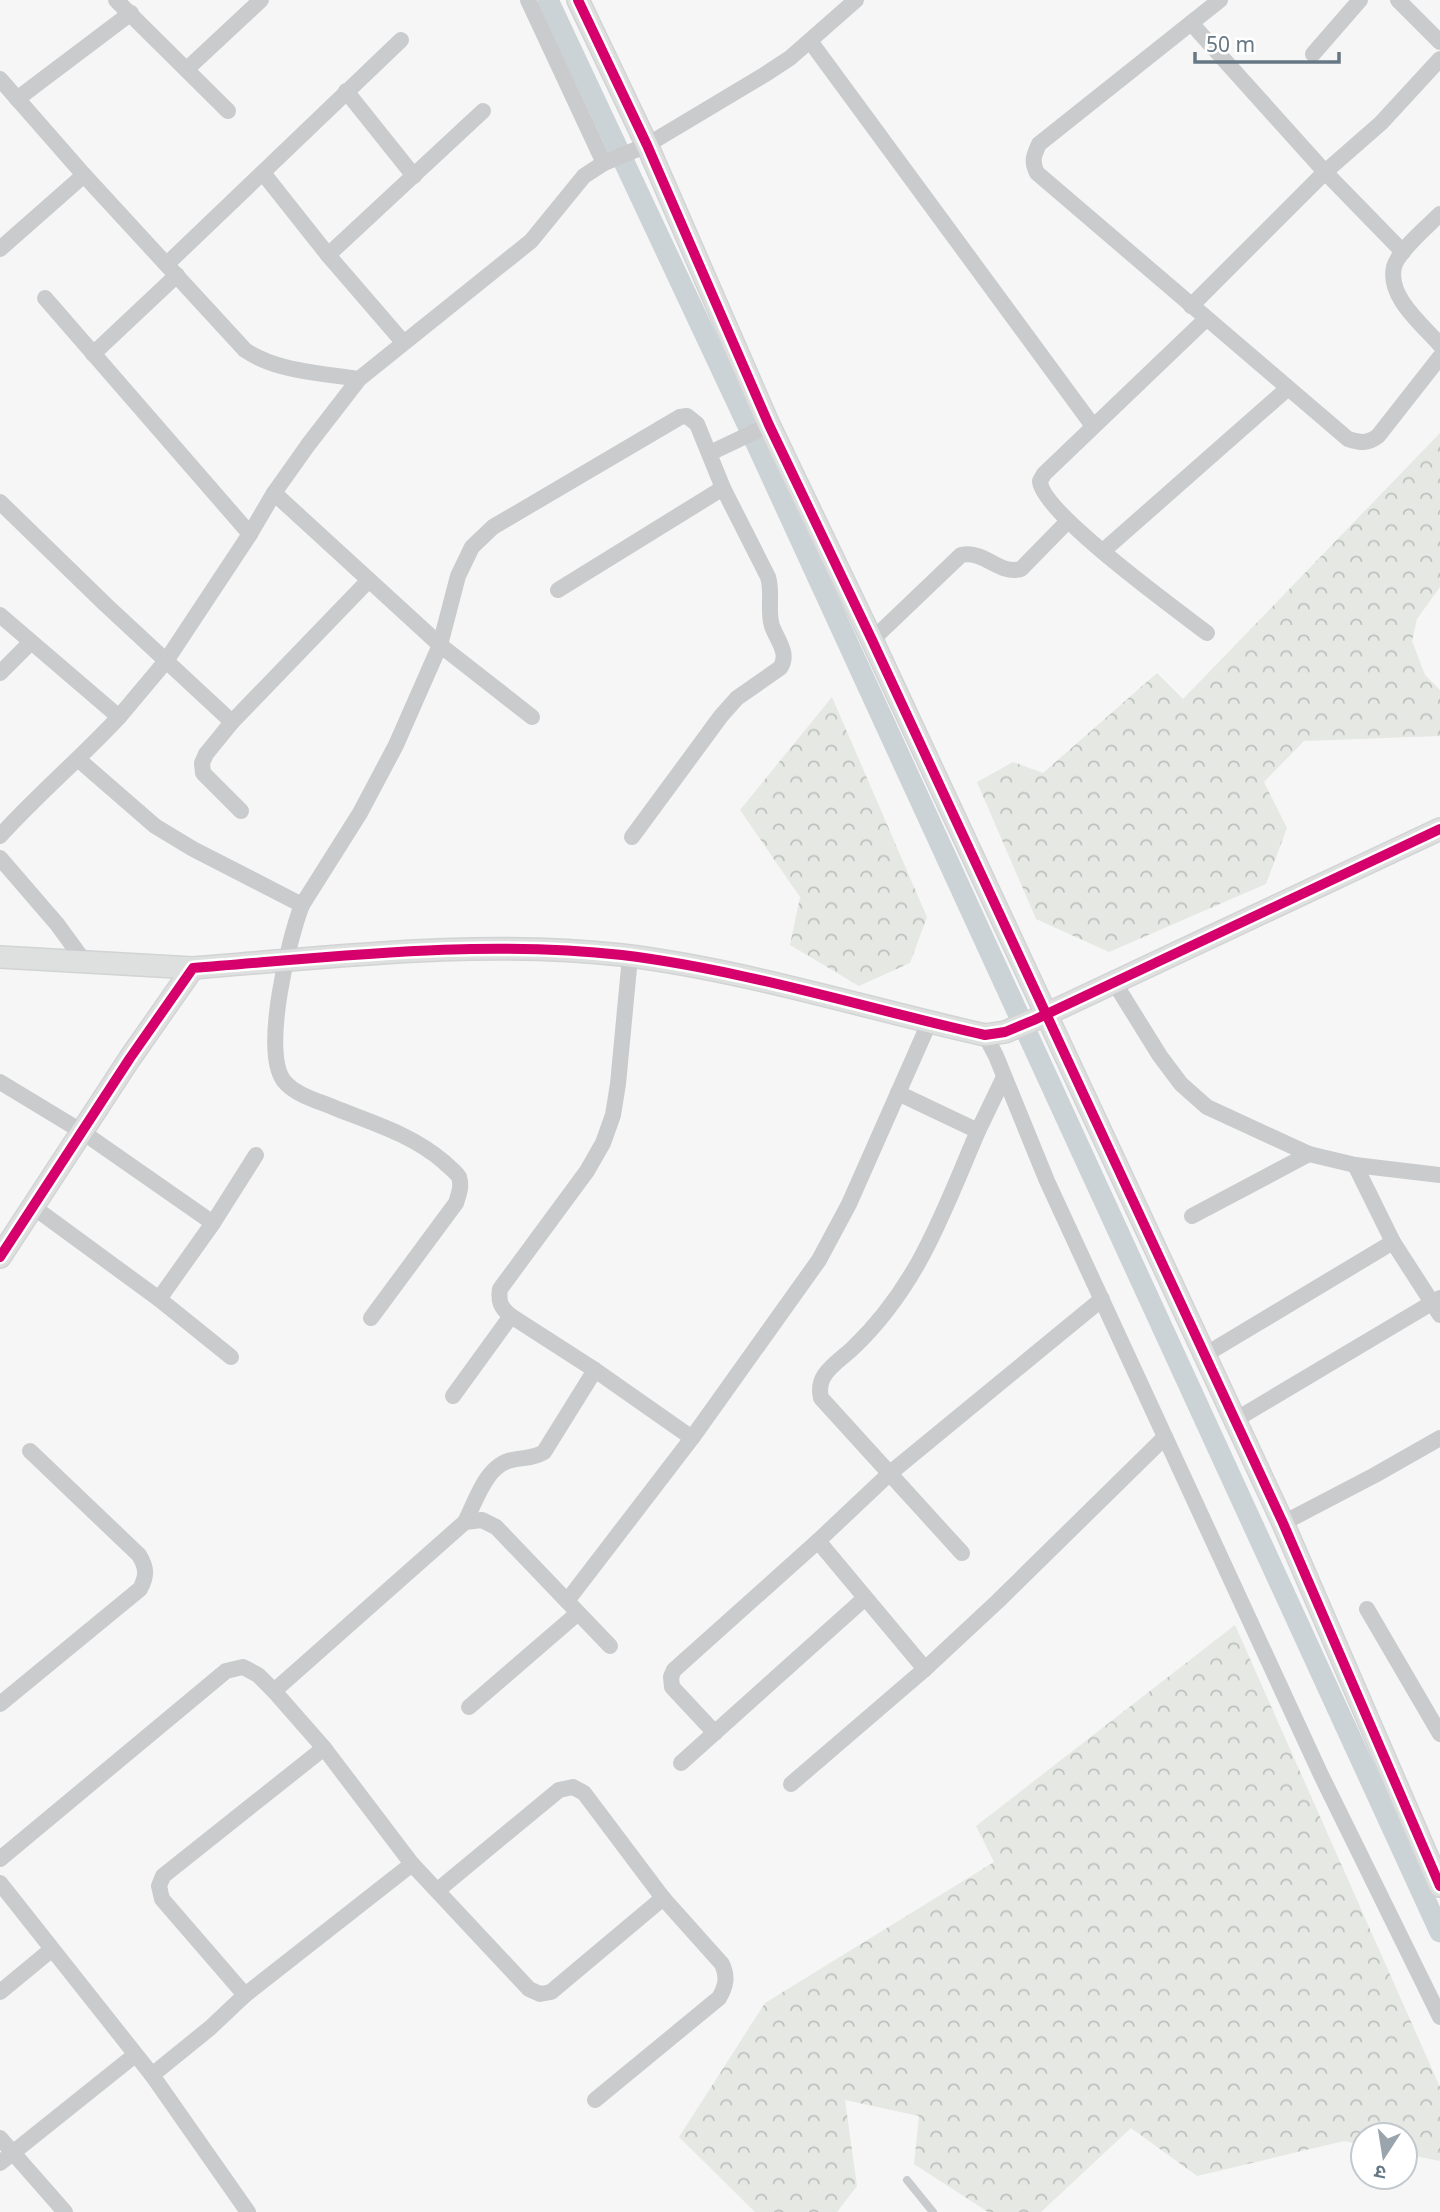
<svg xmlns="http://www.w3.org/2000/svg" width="1440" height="2212" viewBox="0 0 1440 2212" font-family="'Noto Sans','Noto Sans Devanagari',sans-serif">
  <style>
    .forest { fill: url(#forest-crowns) }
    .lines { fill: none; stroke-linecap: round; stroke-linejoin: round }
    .canal { stroke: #cbd3d6; stroke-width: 21 }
    .secondary-casing { stroke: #d2d3d4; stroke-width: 24 }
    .lane { stroke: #c9cbcc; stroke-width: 8 }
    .street { stroke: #c9cbcc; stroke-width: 16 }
    .secondary { stroke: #dedfdf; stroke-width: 21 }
    .cycleway-casing { stroke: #fff; stroke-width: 15 }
    .cycleway { stroke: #d6006c; stroke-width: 10 }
  </style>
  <defs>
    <pattern id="forest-crowns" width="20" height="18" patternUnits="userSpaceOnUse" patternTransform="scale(1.75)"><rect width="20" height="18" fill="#e5e8e3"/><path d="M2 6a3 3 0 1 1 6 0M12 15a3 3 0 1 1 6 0" fill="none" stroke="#bdc1be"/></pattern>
  </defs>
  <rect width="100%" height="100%" fill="#f6f6f6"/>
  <g class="forest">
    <polygon points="1440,433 1440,587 1417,619 1412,641 1425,675 1440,690 1440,736 1304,741 1264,782 1287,828 1266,884 1109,952 1036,919 977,782 1013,762 1043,773 1157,673 1183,699"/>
    <polygon points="832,697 927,917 910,963 859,986 790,945 800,897 740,810"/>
    <polygon points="1235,1625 1440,2087 1440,2161 1405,2154 1405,2135 1363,2135 1363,2145 1344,2141 1197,2176 1131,2128 1041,2212 988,2212 914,2164 919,2116 845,2100 857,2186 837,2212 755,2212 679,2137 765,2003 994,1862 976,1826"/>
  </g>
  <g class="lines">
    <polyline class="canal" points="548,0 756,443 1440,1932"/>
    <g class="secondary-casing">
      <g id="secondary">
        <polyline points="578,0 647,145 769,425 872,640 1283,1523 1440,1886"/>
        <polyline points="0,957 193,968"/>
        <path d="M0,1257l130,-199 63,-90c142,-11 286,-29 429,-13 123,15 242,53 363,80l20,-3 29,-12 406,-191"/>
      </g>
    </g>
    <polyline class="lane" points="907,2180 933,2212"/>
    <g class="street">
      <polyline points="116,0 228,111"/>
      <polyline points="528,0 604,163"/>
      <polyline points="1398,0 1440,42"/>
      <polyline points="1191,23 1220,0"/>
      <polyline points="810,41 1093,426"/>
      <polyline points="1313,54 1360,0"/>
      <polyline points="187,69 261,0"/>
      <path d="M0,79l84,96 161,175c32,22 77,23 114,29"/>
      <polyline points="346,91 414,176"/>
      <polyline points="17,99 131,13"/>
      <polyline points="263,173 328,255 403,342"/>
      <path d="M1440,214c-12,12 -42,37 -46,53 -7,30 29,58 46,78"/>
      <polyline points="0,249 84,175"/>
      <path d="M1403,252l-78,-80 -134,-149 -152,121c-5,11 -8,17 -2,29l311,266c13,4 19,5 30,-3l62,-79"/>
      <polyline points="328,255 483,111"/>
      <polyline points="167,264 401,40"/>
      <polyline points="45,298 250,534"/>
      <polyline points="1191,306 1325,172 1381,123 1440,59"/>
      <path d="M1206,319l-162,155 -4,7c1,31 137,129 167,152"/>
      <polyline points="93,354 177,275"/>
      <polyline points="710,453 769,425"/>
      <polyline points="274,493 440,645 532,717"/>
      <polyline points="0,502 106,605 232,722"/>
      <polyline points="1103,551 1287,389"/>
      <polyline points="558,590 723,488"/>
      <polyline points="0,615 119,717 166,661 250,534 274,493 308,445 359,379 531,241 584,176 604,163 647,145 764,75 790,58 856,0"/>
      <path d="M872,640l89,-85c24,-5 37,20 60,14l47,-48"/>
      <polyline points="0,673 30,643"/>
      <path d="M79,760l76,66 38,23 109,56c-13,33 -41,147 -18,176 11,14 35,20 51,27 38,15 78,27 109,54 5,5 12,10 15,15 3,9 0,17 -3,26l-85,115"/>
      <polyline points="241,811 203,773 202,763 206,754 232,722 369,580"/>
      <path d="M0,836c38,-42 81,-78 119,-119"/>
      <polyline points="0,858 57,924 84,961"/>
      <path d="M302,905l58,-92 36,-68 44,-100 18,-69 14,-29 21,-20 187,-110 7,-1 10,8 26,64 45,89c5,16 -1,33 4,49 5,14 18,28 8,42l-43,30 -16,18 -89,121"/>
      <path d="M630,957l-12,127 -5,31 -10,28 -16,28 -87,118c-2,13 1,19 11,27l84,54 97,68"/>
      <polyline points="1114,982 1160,1056 1181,1084 1207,1107 1309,1154 1355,1165 1440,1175"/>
      <polyline points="985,1035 996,1056 1047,1181 1321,1775 1440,2017"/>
      <polyline points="0,1082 81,1131 213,1223"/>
      <polyline points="898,1093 978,1131 1004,1077"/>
      <polyline points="1355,1165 1393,1242 1440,1315"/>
      <polyline points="32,1206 159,1299 231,1357"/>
      <polyline points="1192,1216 1309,1154"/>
      <polyline points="159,1299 213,1223 256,1155"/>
      <polyline points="1203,1356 1393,1242"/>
      <polyline points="453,1396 511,1316"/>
      <polyline points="1235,1420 1440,1298"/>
      <path d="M465,1522c11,-21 21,-57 47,-62 12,-3 21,-1 32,-8l51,-82"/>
      <polyline points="1283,1523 1375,1475 1440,1438"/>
      <polyline points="818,1541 925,1669"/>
      <path d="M962,1553l-141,-155c-6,-24 16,-35 32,-50 66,-63 90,-136 125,-217"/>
      <polyline points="567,1601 692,1438 819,1260 849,1204 929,1023"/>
      <polyline points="1367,1609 1440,1734"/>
      <polyline points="274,1691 465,1522 482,1520 496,1527 610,1646"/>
      <path d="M0,1704l140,-115c7,-13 7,-21 -1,-34l-109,-104"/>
      <polyline points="469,1707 578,1613"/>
      <polyline points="715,1733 672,1687 671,1677 674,1670 818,1541 889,1474 1102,1299"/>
      <polyline points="681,1763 865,1598"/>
      <polyline points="791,1784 925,1669 998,1601 1165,1437"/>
      <polyline points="0,1859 226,1671 243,1667 258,1675 274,1691 324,1748 412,1864 529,1989 540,1994 551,1992 663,1898"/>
      <polyline points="0,1883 152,2075 248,2212"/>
      <path d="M438,1890l121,-100 14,-3 11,6 79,105 59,66c6,13 4,22 -3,34l-124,102"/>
      <polyline points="0,1992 51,1950"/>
      <polyline points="245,1995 162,1899 159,1886 163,1876 324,1748"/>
      <polyline points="152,2075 210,2028 245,1995 412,1864"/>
      <polyline points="0,2138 65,2212"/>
      <polyline points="0,2163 135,2055"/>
    </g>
    <use href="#secondary" class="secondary"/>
    <g class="cycleway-casing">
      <g id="cycleway">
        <polyline points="578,0 647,145 769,425 872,640 1283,1523 1440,1886"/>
        <path d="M0,1257l130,-199 63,-90c142,-11 286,-29 429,-13 123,15 242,53 363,80l20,-3 29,-12 406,-191"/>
      </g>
    </g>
    <use href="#cycleway" class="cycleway"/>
  </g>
  <g transform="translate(1384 2156) rotate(192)"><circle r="33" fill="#ffffff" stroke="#c2c9ce" stroke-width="2"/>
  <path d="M0-5L12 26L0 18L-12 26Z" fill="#99a4ad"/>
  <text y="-10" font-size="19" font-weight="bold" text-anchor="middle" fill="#677885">उ</text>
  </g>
  <path d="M1195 52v10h144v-10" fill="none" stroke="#677885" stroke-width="3.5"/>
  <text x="1206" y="52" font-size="21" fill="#677885" stroke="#ffffff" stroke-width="5" paint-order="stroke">50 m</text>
</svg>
